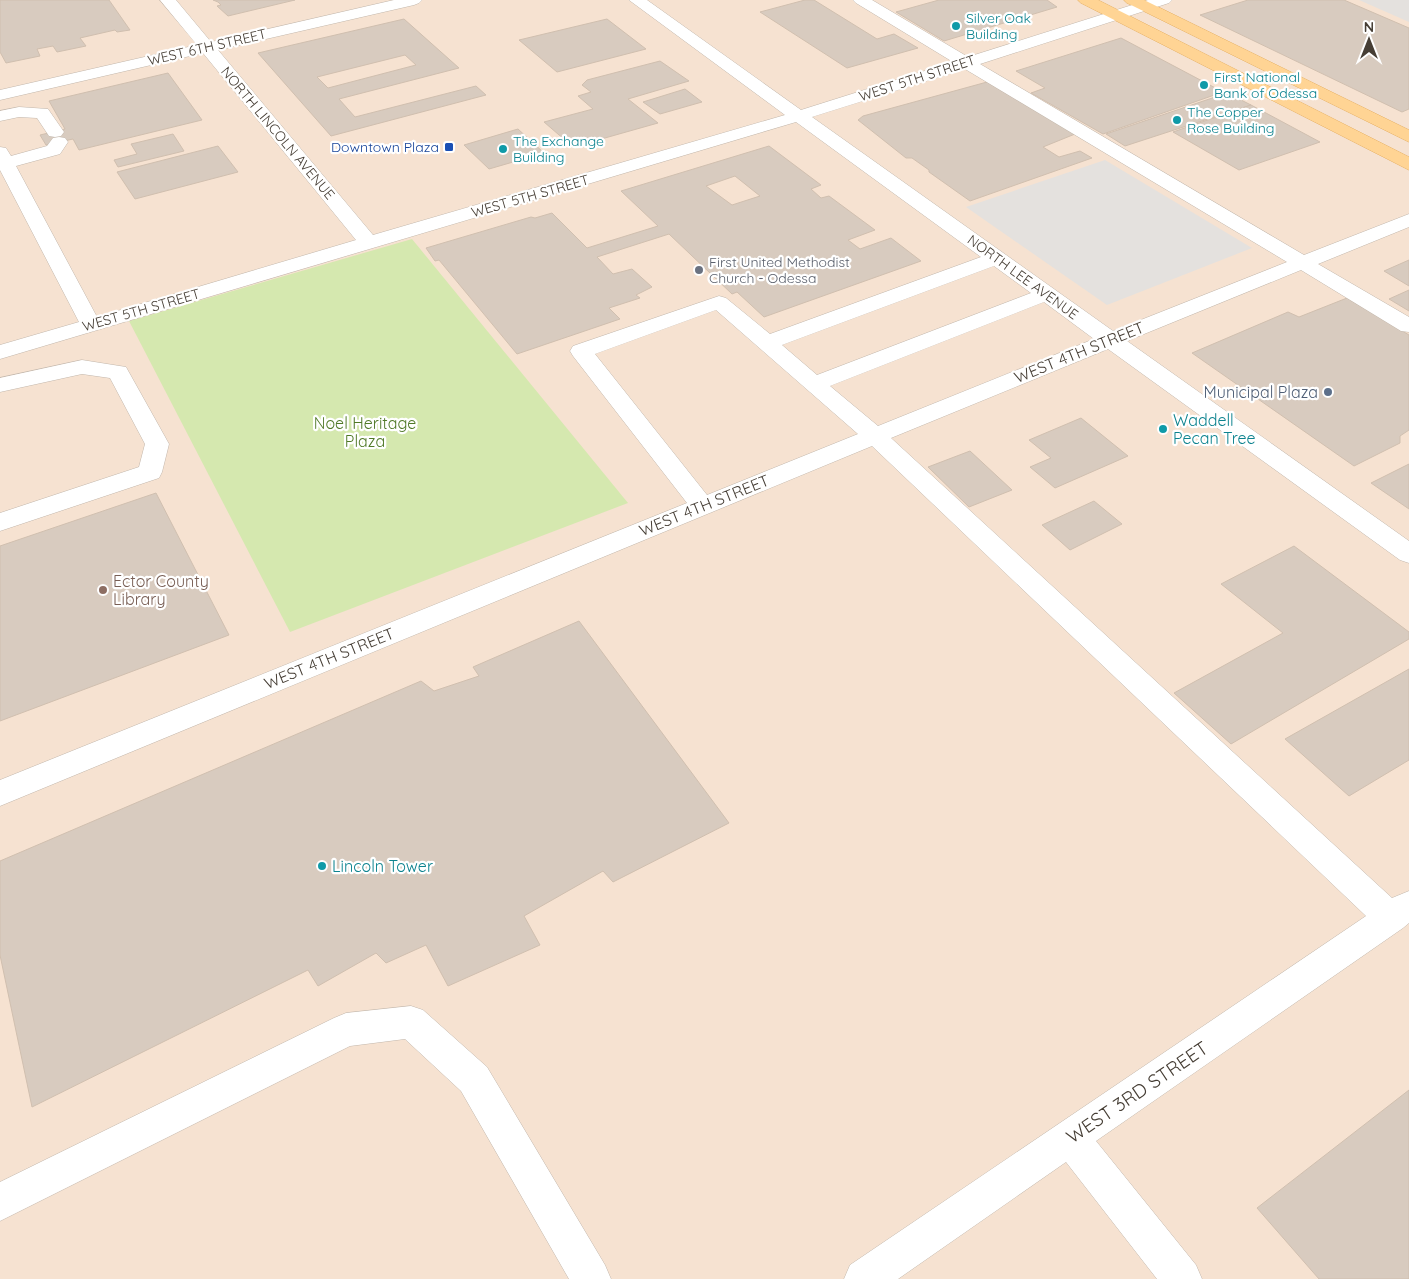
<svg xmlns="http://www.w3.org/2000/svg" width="1409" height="1279" viewBox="0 0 1409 1279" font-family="Quicksand,sans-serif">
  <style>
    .commercial { fill: #f6e2d1 }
    .green { fill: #d5e8af }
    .parking { fill: #e4e1de }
    .building { fill: #d8cbbf; stroke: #d0bfaf; fill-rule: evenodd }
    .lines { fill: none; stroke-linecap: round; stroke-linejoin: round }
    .minor-casing { stroke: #c2b7ac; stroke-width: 1 }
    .major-casing { stroke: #e5af63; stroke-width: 1 }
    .minor { fill: #fff; fill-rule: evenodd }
    .major { fill: #ffd494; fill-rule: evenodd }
    .culture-dot { fill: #0f9aa8; stroke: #fff; stroke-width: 2 }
    .transit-dot { fill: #1a4fb4; stroke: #fff; stroke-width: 2 }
    .worship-dot { fill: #6b7280; stroke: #fff; stroke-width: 2 }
    .service-dot { fill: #5c6f8a; stroke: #fff; stroke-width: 2 }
    .education-dot { fill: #8d6e63; stroke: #fff; stroke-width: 2 }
    .labels { text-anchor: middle; stroke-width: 4.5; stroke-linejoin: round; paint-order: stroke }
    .far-culture-label { font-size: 14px; fill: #0d838f; stroke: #fff; text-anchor: start }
    .far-street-label { font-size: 14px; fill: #463e35; stroke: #fff }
    .far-transit-label { font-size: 14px; fill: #164399; stroke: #fff; text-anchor: end }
    .far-worship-label { font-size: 14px; fill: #5b616d; stroke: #fff; text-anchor: start }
    .street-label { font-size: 16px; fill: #463e35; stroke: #fff }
    .service-label { font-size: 16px; fill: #4e5e75; stroke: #fff; text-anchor: end }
    .culture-label { font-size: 16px; fill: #0d838f; stroke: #fff; text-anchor: start }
    .park-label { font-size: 16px; fill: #507928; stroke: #fff }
    .education-label { font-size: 16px; fill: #785e54; stroke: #fff; text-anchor: start }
    .near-street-label { font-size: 19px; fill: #463e35; stroke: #fff }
  </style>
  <rect width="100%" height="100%" fill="#f3eee6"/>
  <rect class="commercial" x="0" y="0" width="1409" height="1279"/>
  <polygon class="green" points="412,239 628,503 290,632 129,321"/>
  <g class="parking">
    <polygon points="1359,0 1409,0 1409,22"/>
    <polygon points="1105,160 1252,248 1107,305 966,207"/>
  </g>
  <g class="building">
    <polygon points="0,0 109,0 130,30 117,32 115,30 80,38 86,46 57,52 53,46 37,49 40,56 6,63 0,52"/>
    <polygon points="213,0 295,0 228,16 217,6 221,5 218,2"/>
    <polygon points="805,0 814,0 877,39 894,34 918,48 847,68 760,12"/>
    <polygon points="939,0 1047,0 1057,7 944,41 896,12"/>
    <polygon points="1248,0 1344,0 1409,28 1409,109 1402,112 1200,15"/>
    <path d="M404,19l55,49 -120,31 16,18 121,-31 10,9 -155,41 -73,-83zM405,55l11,10 -88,23 -11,-11z"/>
    <polygon points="607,19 646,49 557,72 519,40"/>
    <polygon points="1121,38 1223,92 1103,134 1031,93 1045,88 1016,71"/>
    <polygon points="660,61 689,81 628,99 658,123 573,147 544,122 593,109 578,96 591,92 582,85 587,80"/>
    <polygon points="168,73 202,120 79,150 73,139 46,145 40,135 65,129 49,101"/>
    <polygon points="987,82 1075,134 1043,147 1059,157 1080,151 1092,158 970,201 929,172 929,170 912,158 906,158 858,120 863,116"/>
    <polygon points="685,89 702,102 660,114 643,102"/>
    <polygon points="1227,93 1251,105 1125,146 1106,134"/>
    <polygon points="1251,105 1320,142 1239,170 1173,132"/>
    <polygon points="518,129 544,153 489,169 464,145"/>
    <polygon points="173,134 184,151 118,167 114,160 137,154 131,144"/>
    <polygon points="218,146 238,172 135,199 117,172"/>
    <path d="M769,146l52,39 -10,4 10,9 8,-2 46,34 -27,10 12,9 31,-11 30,23 -157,56 -27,-25 -5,2 -63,-60 -72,23 16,17 19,-5 20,18 -16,8 4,3 -31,10 11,11 -103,35 -78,-94 -4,1 -9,-13 105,-31 4,1 17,-5 35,35 71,-22 -37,-35zM735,176l25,20 -28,9 -26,-19z"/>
    <polygon points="1409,260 1409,286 1384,271"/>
    <polygon points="1409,290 1409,311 1389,299"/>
    <polygon points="1347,298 1409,335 1409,430 1400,436 1400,443 1354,466 1192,353 1288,312 1299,317"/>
    <polygon points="1081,418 1128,456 1055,488 1030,467 1051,458 1029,440"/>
    <polygon points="970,451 1012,490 969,507 928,467"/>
    <polygon points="1409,464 1409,509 1371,483"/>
    <polygon points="156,493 229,635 0,721 0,546"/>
    <polygon points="1094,501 1122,524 1070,550 1042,525"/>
    <polygon points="1294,546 1409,632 1409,639 1231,744 1174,693 1283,633 1221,584"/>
    <polygon points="579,621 729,823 613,882 603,871 524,916 540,945 448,986 426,945 386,963 376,953 318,986 308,970 32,1107 0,955 0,861 421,681 434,691 479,676 473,667"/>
    <polygon points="1409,669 1409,760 1349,796 1285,739"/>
    <polygon points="1409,1090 1409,1279 1319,1279 1257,1208"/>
  </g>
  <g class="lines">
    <g class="minor-casing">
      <g id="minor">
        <path d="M160,0h16l35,42 183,-42h28l-3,3 -5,2 -196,45 155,185 412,-120 -156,-115h18l154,110 152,-48 -97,-59 -3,-3h19l96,57 180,-57h24l-3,3 -189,61 324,191 105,-41v13l-91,37 91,53v15l-8,-1 -100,-61 -174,71 282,200v22l-9,-3 -292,-211 -217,89 501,460 17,-7v32l-6,5 -307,213 100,124 6,14h-45l-91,-117 -168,117h-54l6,-14 516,-349 -494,-470 -872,360v-26l687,-277 -114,-147 -3,-5 3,-5 146,-50 7,2 44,36 211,-77 -185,-135 -796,237v-14l79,-23 -79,-152v-23l6,1 5,8 36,-10 6,-8 6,-1 6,1 3,4 -8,12 -44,12 81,151 259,-77 -153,-187 -203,47v-10l197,-45zM965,69l322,193 -174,69 -301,-214zM994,266l37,27 -214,82 -35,-30zM1044,302l50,37 -216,87 -48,-40zM716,310l142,124 -151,61 -112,-141z"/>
        <polygon points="19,107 48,109 64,132 61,136 55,137 49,136 37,118 19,117 0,121 0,111"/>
        <polygon points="82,360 126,367 169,444 162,472 159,478 0,531 0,513 139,467 145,444 110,378 82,374 0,392 0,378"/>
        <polygon points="411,1006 423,1010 487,1067 605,1265 611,1279 569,1279 461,1091 405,1039 350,1046 0,1221 0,1182 334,1018 346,1013"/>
      </g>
    </g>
    <g class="major-casing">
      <g id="major">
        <polygon points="1078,0 1098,0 1409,157 1409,170 1081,3"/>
        <polygon points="1124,0 1144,0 1409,130 1409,142 1127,3"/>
      </g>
    </g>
    <use href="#minor" class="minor"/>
    <use href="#major" class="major"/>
  </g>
  <g class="culture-dot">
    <circle cx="956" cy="26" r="5"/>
    <circle cx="1204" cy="85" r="5"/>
    <circle cx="1177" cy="120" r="5"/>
    <circle cx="503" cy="149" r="5"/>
    <circle cx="1163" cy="429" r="5"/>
    <circle cx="322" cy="866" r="5"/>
  </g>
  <rect class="transit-dot" x="444" y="142" width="10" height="10" rx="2.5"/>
  <circle class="worship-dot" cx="699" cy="270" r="5"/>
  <circle class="service-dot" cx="1328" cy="392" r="5"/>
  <circle class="education-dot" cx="103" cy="590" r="5"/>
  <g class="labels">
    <g class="far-culture-label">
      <text x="966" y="23">Silver Oak<tspan x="966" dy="16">Building</tspan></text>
      <text x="1214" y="82">First National<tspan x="1214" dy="16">Bank of Odessa</tspan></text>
      <text x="1187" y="117">The Copper<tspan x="1187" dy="16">Rose Building</tspan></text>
      <text x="513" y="146">The Exchange<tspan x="513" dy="16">Building</tspan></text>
    </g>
    <g class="far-street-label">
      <text transform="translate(207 47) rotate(-13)" y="5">WEST 6TH STREET</text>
      <text transform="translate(917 78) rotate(-18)" y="5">WEST 5TH STREET</text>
      <text transform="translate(278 133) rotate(50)" y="5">NORTH LINCOLN AVENUE</text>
      <text transform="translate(530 196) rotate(-16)" y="5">WEST 5TH STREET</text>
      <text transform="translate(1023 277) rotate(36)" y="5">NORTH LEE AVENUE</text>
      <text transform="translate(141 310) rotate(-16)" y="5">WEST 5TH STREET</text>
    </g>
    <g class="far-transit-label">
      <text x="439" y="152">Downtown Plaza</text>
    </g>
    <g class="far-worship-label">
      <text x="709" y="267">First United Methodist<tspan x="709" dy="16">Church - Odessa</tspan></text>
    </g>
    <g class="street-label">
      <text transform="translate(1079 352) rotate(-22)" y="6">WEST 4TH STREET</text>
      <text transform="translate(704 505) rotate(-22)" y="6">WEST 4TH STREET</text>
      <text transform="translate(329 658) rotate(-22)" y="6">WEST 4TH STREET</text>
    </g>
    <g class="service-label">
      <text x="1318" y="398">Municipal Plaza</text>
    </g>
    <g class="culture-label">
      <text x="1173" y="426">Waddell<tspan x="1173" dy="18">Pecan Tree</tspan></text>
      <text x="332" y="872">Lincoln Tower</text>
    </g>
    <g class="park-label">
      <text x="365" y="429">Noel Heritage<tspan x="365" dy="18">Plaza</tspan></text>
    </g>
    <g class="education-label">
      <text x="113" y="587">Ector County<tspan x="113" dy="18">Library</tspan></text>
    </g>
    <g class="near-street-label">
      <text transform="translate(1137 1092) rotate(-34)" y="7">WEST 3RD STREET</text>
    </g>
  </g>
  <g transform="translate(1369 40)" stroke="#ffffff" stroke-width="4" paint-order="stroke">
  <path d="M0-4L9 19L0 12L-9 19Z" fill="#463e35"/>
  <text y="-8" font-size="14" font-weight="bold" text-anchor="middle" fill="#463e35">N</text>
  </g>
</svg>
